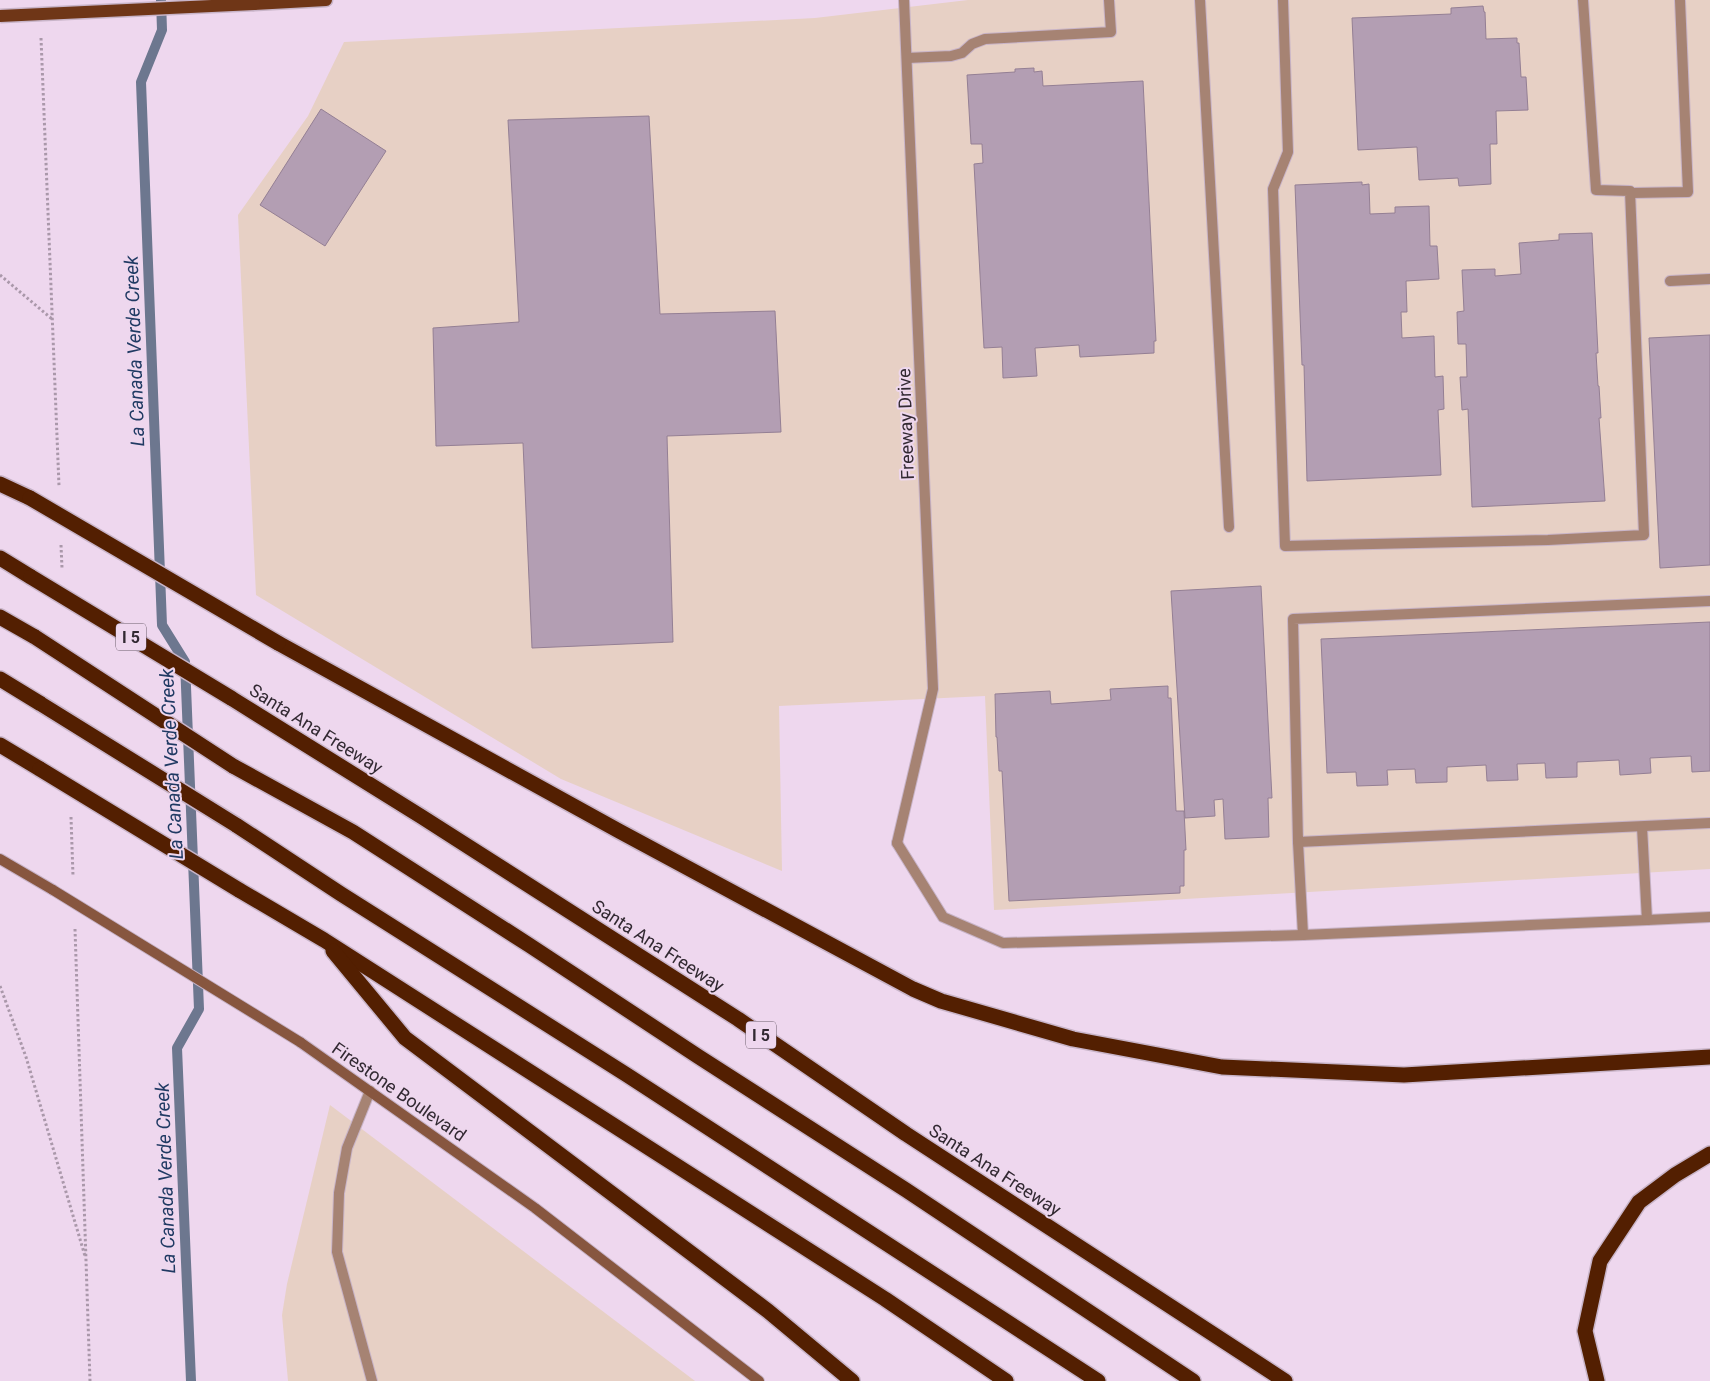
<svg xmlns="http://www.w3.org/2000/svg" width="1710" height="1381" viewBox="0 0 1710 1381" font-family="Roboto,sans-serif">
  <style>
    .industrial { fill: #e7d0c5 }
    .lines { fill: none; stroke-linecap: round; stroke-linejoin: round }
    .stream { stroke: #6d778f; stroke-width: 10 }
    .building { fill: #b39eb3; stroke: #947f94 }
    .lane-casing { stroke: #c8b4c8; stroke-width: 12 }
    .street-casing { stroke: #c8b4c8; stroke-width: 12 }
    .secondary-casing { stroke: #c8b4c8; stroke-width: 12 }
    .primary-casing { stroke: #c8b4c8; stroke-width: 15 }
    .highway-casing { stroke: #c8b4c8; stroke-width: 18 }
    .path { stroke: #aa98aa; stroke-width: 3; stroke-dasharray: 2.5 2.5; stroke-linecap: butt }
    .lane { stroke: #a68373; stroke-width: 10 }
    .street { stroke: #a68373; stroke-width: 10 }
    .secondary { stroke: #87563f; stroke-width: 10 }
    .primary { stroke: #6f3617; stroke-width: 12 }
    .highway { stroke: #531f01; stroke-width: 15 }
    .secondary-bridge-casing { stroke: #c8b4c8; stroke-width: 12; stroke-linecap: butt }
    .primary-bridge-casing { stroke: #c8b4c8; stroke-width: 15; stroke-linecap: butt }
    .highway-bridge-casing { stroke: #c8b4c8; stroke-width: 18; stroke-linecap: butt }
    .secondary-bridge { stroke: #87563f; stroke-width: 10 }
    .primary-bridge { stroke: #6f3617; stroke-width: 12 }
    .highway-bridge { stroke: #531f01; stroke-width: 15 }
    .labels { text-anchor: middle; stroke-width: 4; stroke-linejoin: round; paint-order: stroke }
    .shield { fill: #eed7ee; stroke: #6a5d6a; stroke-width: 1 }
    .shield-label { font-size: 16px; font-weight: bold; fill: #322932 }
    .street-label { font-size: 18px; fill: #322932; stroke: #eed7ee }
    .water-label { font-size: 19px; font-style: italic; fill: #203a63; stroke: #eed7ee }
  </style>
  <rect width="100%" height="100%" fill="#eed7ee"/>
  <g class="industrial">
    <polygon points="968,0 1710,0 1710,869 994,910 985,696 779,706 782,871 561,779 256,595 238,215 308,116 344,42 815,18"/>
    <polygon points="330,1105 695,1381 288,1381 282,1315 287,1284"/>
  </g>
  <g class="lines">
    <polyline class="stream" points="161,0 162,30 141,82 162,625 185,662 199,1009 177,1048 191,1381"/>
  </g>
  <g class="building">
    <polygon points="1483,6 1484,12 1485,12 1486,39 1517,38 1517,43 1519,43 1521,77 1526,77 1528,110 1496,111 1497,144 1490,144 1491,184 1459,186 1458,178 1419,180 1417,147 1358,150 1352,18 1451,14 1451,8"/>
    <polygon points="1034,68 1034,72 1042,71 1043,86 1143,81 1156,341 1154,341 1154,353 1080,357 1079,345 1035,348 1037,376 1003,378 1002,347 984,348 974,164 983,163 982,144 971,144 967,75 1015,72 1015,69"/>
    <polygon points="321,109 386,151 325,246 260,205"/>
    <polygon points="649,116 660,314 775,311 781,432 667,436 673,642 532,648 523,443 436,446 433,328 519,322 508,120"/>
    <polygon points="1362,182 1362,185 1369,184 1370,214 1395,213 1395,207 1429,206 1430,246 1437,246 1439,279 1406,281 1407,312 1401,312 1402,338 1434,336 1435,377 1443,376 1444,409 1438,410 1441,475 1307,481 1304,365 1302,365 1295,185"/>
    <polygon points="1592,233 1598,353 1596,353 1598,386 1599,386 1601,418 1599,418 1605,501 1472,507 1468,409 1462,410 1460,377 1467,377 1466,344 1458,344 1457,312 1464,311 1462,270 1495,269 1495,276 1521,274 1519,243 1559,240 1559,234"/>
    <polygon points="1710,335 1710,565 1660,568 1649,338"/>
    <polygon points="1261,586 1272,798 1268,798 1269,837 1225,839 1223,799 1214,800 1215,816 1185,818 1171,591"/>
    <polygon points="1710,622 1710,771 1692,772 1691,756 1650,758 1651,773 1620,775 1619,760 1577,762 1577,777 1546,778 1545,763 1517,764 1518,780 1487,781 1486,765 1447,767 1447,782 1416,783 1415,769 1387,770 1388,785 1357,786 1356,772 1327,773 1321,639"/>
    <polygon points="1168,686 1168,698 1171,698 1176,811 1184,811 1186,850 1184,850 1184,886 1180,886 1180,893 1009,901 1002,771 999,771 997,737 996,737 995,694 1050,691 1051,704 1111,700 1110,689"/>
  </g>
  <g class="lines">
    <g class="lane-casing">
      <g id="lane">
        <polyline points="1200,0 1229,527"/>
        <polyline points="1283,0 1288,152 1273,189 1285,546 1548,540 1644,535 1630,191 1596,190 1583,0"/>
        <polyline points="907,58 951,56 962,53 972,44 985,39 1111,32 1109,0"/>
        <polyline points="1631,193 1688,192 1680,0"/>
        <polyline points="1670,281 1710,279"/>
        <polyline points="1710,601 1293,619 1298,842 1710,823"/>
        <polyline points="1298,842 1303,935"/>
        <polyline points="897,843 943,917 1003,943 1303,935 1647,920 1642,827"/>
        <polyline points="1647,920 1710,917"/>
        <polyline points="370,1091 347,1148 339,1193 337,1252 372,1381"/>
      </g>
    </g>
    <g class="street-casing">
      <polyline id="street" points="897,843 933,689 904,0"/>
    </g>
    <g class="secondary-casing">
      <g id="secondary">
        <polyline points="0,859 53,890"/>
        <polyline points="300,1042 535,1208 759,1381"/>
      </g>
    </g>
    <g class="primary-casing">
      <polyline id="primary" points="254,4 326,0"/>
    </g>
    <g class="highway-casing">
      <g id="highway">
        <polyline points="0,484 30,498"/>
        <polyline points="0,558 31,577"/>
        <polyline points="0,617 35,637"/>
        <polyline points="278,643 619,831 913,989 941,1001 1073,1039 1222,1067 1404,1075 1710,1057"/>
        <polyline points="0,679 41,704"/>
        <polyline points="231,698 422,817 738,1019 906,1134 1285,1381"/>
        <polyline points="0,745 40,769"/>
        <polyline points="233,766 353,832 529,945 699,1057 906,1190 1193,1381"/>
        <polyline points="236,825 341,894 627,1075 1098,1381"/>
        <polyline points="239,890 324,940 885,1299 1006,1381"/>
        <polyline points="333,951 405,1038 768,1311 852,1381"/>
        <polyline points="1597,1381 1585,1331 1600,1261 1639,1202 1675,1175 1710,1154"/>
      </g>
    </g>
    <g class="path">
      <polyline points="41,38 59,486"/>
      <polyline points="0,275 52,319"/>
      <polyline points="61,545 62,568"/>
      <polyline points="71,817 73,876"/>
      <polyline points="75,929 90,1381"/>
      <polyline points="0,986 26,1057 85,1256"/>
    </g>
    <use href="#lane" class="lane"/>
    <use href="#street" class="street"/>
    <use href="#secondary" class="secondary"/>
    <use href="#primary" class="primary"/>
    <use href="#highway" class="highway"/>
    <g class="secondary-bridge-casing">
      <polyline id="secondary-bridge" points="53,890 300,1042"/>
    </g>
    <g class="primary-bridge-casing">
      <polyline id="primary-bridge" points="0,16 254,4"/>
    </g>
    <g class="highway-bridge-casing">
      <g id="highway-bridge">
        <polyline points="30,498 278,643"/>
        <polyline points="31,577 231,698"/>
        <polyline points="35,637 233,766"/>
        <polyline points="41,704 236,825"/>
        <polyline points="40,769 239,890"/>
      </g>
    </g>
    <use href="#secondary-bridge" class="secondary-bridge"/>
    <use href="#primary-bridge" class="primary-bridge"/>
    <use href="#highway-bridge" class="highway-bridge"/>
  </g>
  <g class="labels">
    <g class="shield">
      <rect x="116" y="623.5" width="30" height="27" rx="4"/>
      <rect x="746" y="1021.5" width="30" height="27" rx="4"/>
    </g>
    <g class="shield-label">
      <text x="131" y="643">I 5</text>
      <text x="761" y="1041">I 5</text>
    </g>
    <g class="street-label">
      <text transform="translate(906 424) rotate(-92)" y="6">Freeway Drive</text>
      <text transform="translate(316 729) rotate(32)" y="6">Santa Ana Freeway</text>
      <text transform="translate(658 946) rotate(33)" y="6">Santa Ana Freeway</text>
      <text transform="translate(399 1092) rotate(35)" y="6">Firestone Boulevard</text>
      <text transform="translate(995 1170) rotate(33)" y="6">Santa Ana Freeway</text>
    </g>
    <g class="water-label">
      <text transform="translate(134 351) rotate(-92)" y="7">La Canada Verde Creek</text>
      <text transform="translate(171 764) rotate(-93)" y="7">La Canada Verde Creek</text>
      <text transform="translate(165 1178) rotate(-92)" y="7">La Canada Verde Creek</text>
    </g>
  </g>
</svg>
